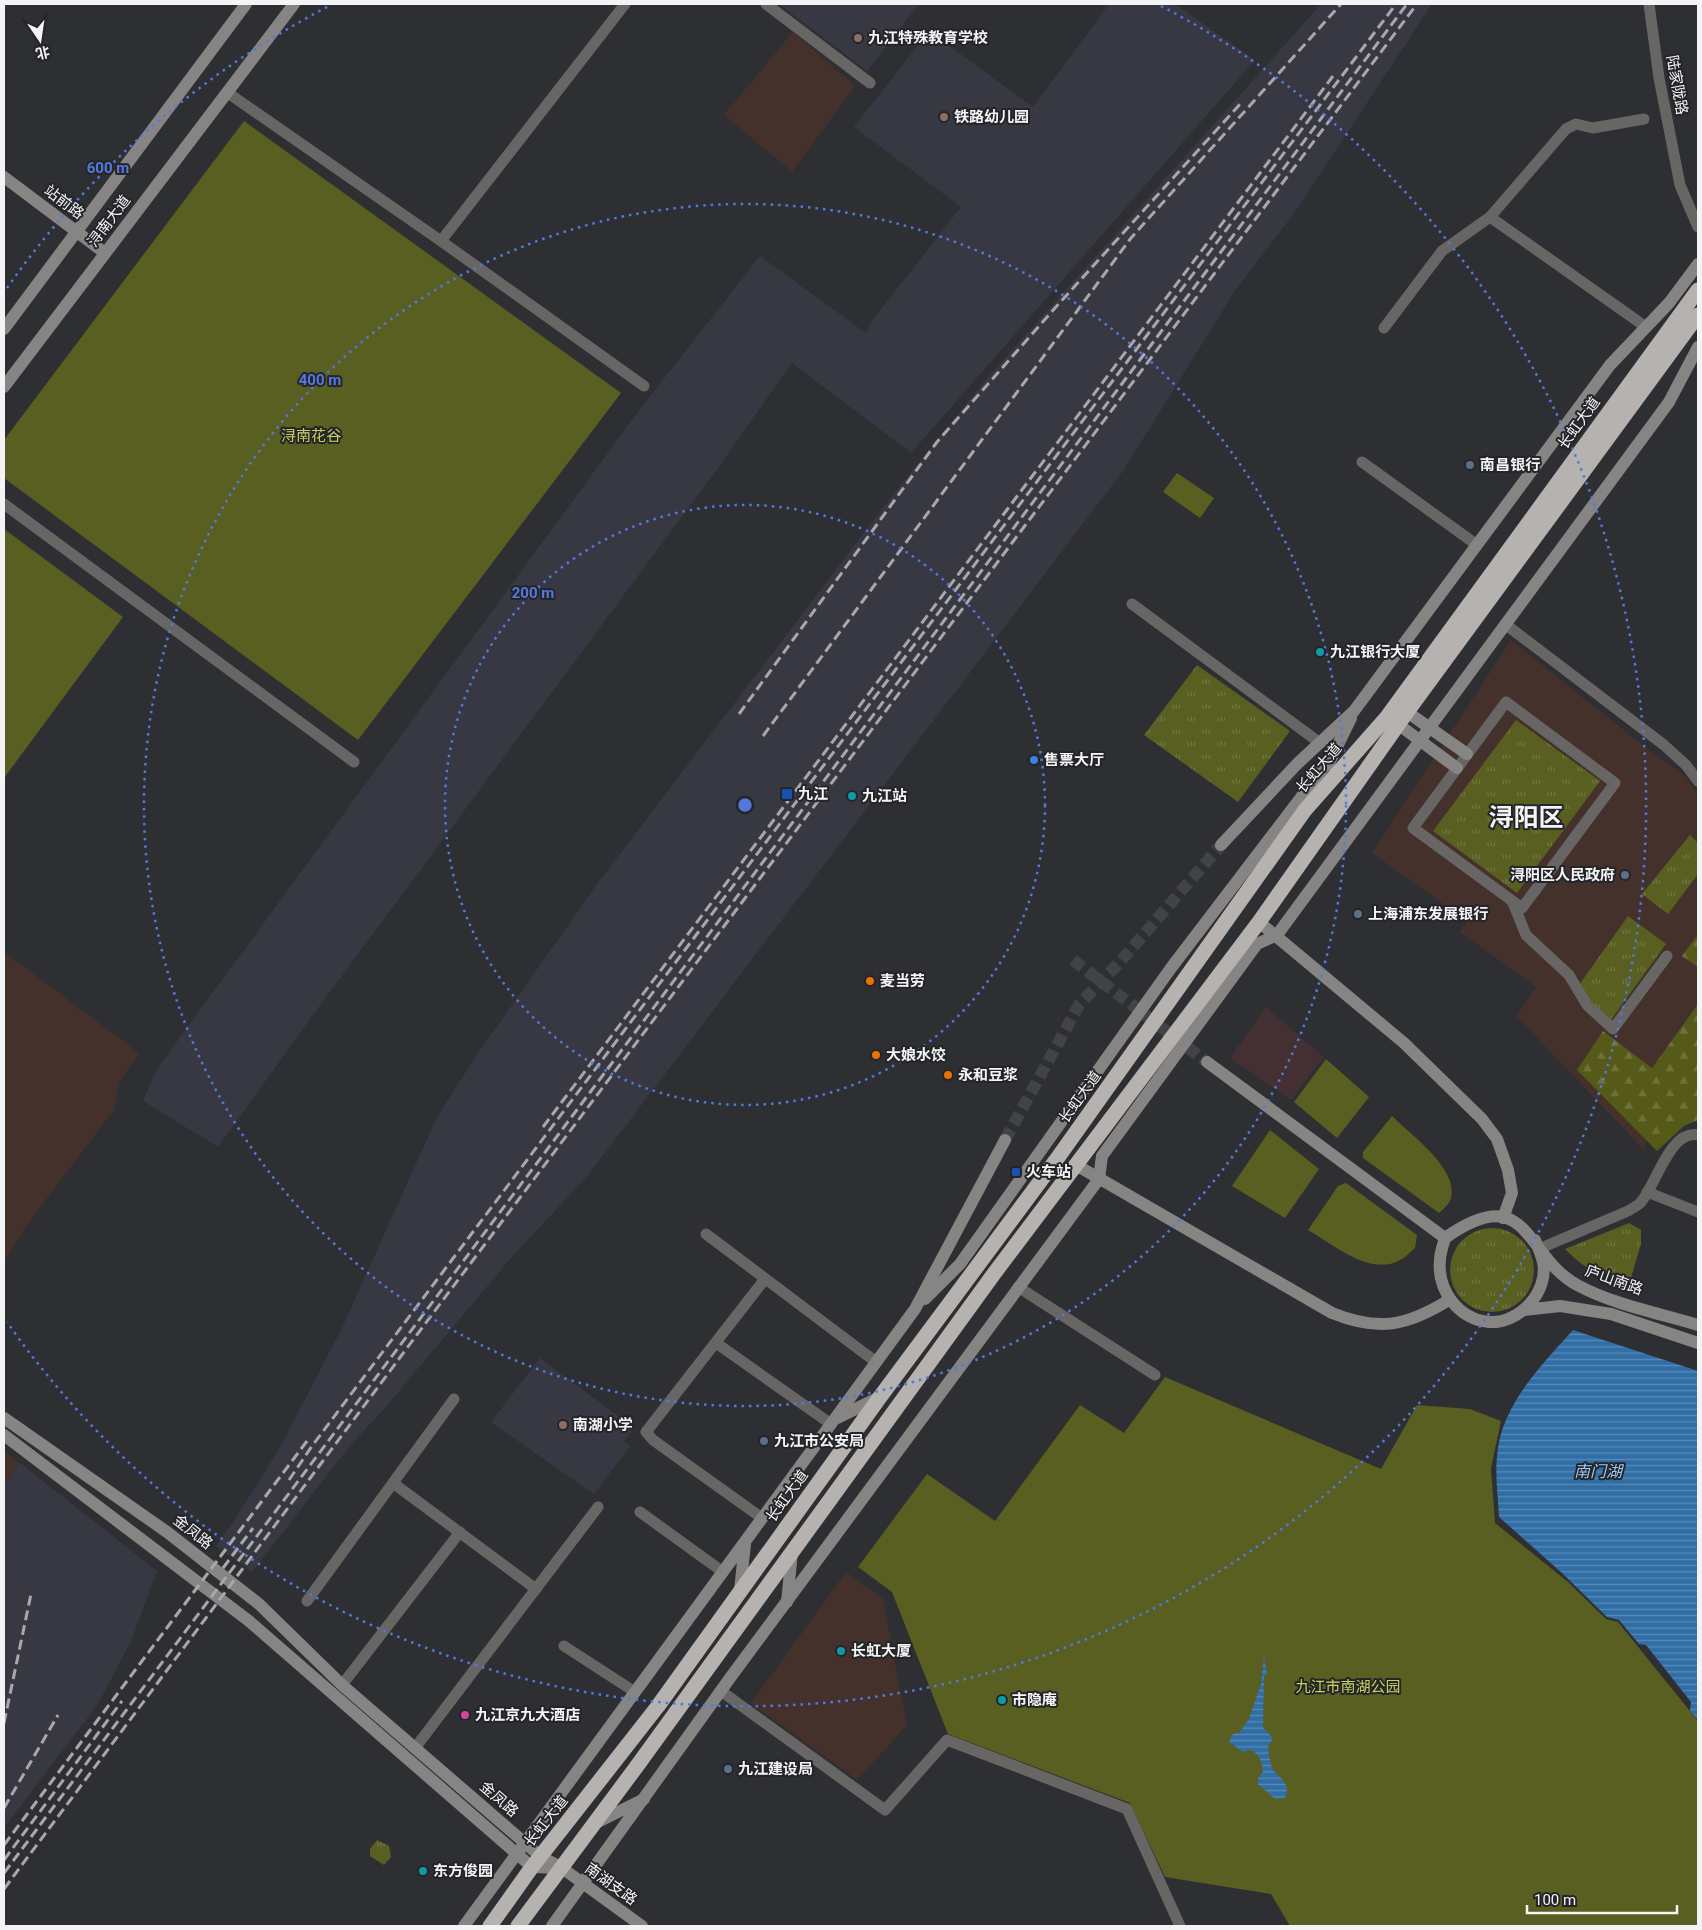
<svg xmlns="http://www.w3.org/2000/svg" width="1702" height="1930" viewBox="0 0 1702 1930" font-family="Roboto,'Noto Sans SC',sans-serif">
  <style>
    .commercial { fill: #45312c }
    .industrial { fill: #443033 }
    .built { fill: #373841 }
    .grass { fill: url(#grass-tufts) }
    .forest { fill: url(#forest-firs) }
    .green { fill: #595e21 }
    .water { fill: url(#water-rules) }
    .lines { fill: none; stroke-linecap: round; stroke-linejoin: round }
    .secondary-tunnel { stroke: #424346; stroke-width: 12; stroke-dasharray: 12 6; stroke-linecap: butt }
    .street { stroke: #676665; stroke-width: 11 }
    .secondary { stroke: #878583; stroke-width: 12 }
    .highway { stroke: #b5b2af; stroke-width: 15 }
    .rail { stroke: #a8a8aa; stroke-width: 3; stroke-dasharray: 10 5; stroke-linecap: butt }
    .ring { fill: none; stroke: #5378e0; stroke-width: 2.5; stroke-dasharray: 2.5 5 }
    .education-dot { fill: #8d6e63; stroke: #242528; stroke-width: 2 }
    .service-dot { fill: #5c6f8a; stroke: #242528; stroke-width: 2 }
    .culture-dot { fill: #0f9aa8; stroke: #242528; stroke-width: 2 }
    .shop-dot { fill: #3f7fe0; stroke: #242528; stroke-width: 2 }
    .transit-dot { fill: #1a4fb4; stroke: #242528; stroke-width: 2 }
    .food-dot { fill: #e8710a; stroke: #242528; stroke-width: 2 }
    .hotel-dot { fill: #d1479c; stroke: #242528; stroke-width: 2 }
    .labels { text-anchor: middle; stroke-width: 4; stroke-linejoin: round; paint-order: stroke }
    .poi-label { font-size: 15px; font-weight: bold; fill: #f4f4f6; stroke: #242528; text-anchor: start }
    .street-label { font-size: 15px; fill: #f4f4f6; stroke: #242528 }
    .park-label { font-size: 15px; fill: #c9d260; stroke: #242528 }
    .water-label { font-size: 16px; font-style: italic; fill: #9bcaf9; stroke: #242528 }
    .town-label { font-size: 25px; font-weight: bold; fill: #f4f4f6; stroke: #242528 }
    .centre { fill: #5378e0; stroke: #242528; stroke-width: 2.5 }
    .ring-label { font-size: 15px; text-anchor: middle; font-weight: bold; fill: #5378e0; stroke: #242528; stroke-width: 4; stroke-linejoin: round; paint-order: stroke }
  </style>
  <defs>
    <pattern id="grass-tufts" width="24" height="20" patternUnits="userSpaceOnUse" patternTransform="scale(1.25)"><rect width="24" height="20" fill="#595e21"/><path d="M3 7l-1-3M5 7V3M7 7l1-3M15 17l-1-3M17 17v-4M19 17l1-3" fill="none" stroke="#717642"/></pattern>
    <pattern id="forest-firs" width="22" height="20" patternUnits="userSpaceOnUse" patternTransform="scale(1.25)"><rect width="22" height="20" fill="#555a18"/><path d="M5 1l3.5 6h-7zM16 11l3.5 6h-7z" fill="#6e723a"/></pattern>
    <pattern id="water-rules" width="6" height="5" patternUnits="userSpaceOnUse" patternTransform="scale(1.25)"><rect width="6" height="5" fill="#316ea6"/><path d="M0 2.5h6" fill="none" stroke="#5a8ab7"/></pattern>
  </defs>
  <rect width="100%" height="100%" fill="#2e2f32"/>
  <g class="commercial">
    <polygon points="793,32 855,86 792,172 724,115"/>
    <polygon points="1511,640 1645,747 1685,776 1698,795 1698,1004 1652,1068 1645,1151 1516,1016 1536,987 1460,932 1467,921 1372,853"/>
    <polygon points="4,952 139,1053 119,1082 114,1110 31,1219 4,1261"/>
    <polygon points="4,1451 20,1463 10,1480 4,1479"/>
    <polygon points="846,1572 883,1599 907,1725 857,1780 751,1703"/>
  </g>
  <polygon class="industrial" points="1266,1007 1324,1057 1291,1100 1230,1058"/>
  <g class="built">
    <polygon points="779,4 919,4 867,71"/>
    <polygon points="1109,4 1175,4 1255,60 911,453 792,363 715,472 310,1019 218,1147 143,1101 156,1070 637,413 760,256 866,333 871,322 961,207 854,127 929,31 1033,107"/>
    <polygon points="1321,4 1432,4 1295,212 1235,291 1123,471 589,1174 512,1257 384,1409 349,1447 252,1572 216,1546 232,1524 279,1449 342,1328 437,1117 478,1053 597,884 895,492 988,377"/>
    <polygon points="540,1358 634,1428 624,1441 630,1446 594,1494 491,1422"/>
    <polygon points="20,1463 157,1571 131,1641 98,1704 4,1828 4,1479 10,1479"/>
  </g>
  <g class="grass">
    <polygon points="1197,665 1290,731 1238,802 1144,735"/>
    <polygon points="1516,720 1600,781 1517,893 1433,831"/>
    <polygon points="1690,835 1698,843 1698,874 1668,914 1642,894"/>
    <polygon points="1628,916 1666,944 1610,1021 1589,1000 1579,985"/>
    <path d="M1629,1223l12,7v14l-11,37c-29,-5 -44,-10 -65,-32z"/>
    <circle cx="1492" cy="1270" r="42"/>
    <polygon points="377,1840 389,1846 391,1857 384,1865 370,1856 370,1849"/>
  </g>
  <g class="forest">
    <polygon points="1696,937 1698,938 1698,967 1682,956"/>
    <polygon points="1698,1004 1698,1120 1684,1126 1657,1151 1577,1070 1603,1031 1652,1068"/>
  </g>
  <g class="green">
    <polygon points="244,121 621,393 358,740 4,478 4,440"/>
    <polygon points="1177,473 1214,498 1200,518 1163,492"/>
    <polygon points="4,529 123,617 4,778"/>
    <polygon points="1326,1059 1369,1097 1337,1138 1294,1102"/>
    <path d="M1392,1116c19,19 67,53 59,82 -1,6 -8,11 -12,15l-76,-55v-6z"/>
    <polygon points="1270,1130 1319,1169 1285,1218 1232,1186"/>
    <path d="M1346,1183l71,52 -2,13c-5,4 -10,10 -15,12 -30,17 -67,-16 -92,-30l30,-44z"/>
    <polygon points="1165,1377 1381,1469 1417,1405 1470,1409 1501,1421 1491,1468 1495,1523 1568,1582 1606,1619 1618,1622 1698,1721 1698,1926 1290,1926 1271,1894 1165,1877 1130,1803 948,1734 892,1592 858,1567 927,1474 995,1521 1080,1405 1124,1433"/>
  </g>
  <g class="water">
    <path d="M1573,1330l125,41v349l-8,-9 1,-9 -45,-57 -7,-1 -20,-24 -12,-3 -45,-44 -63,-56c-1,-20 -4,-41 -2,-61 4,-51 44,-90 76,-126z"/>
    <path d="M1264,1656l3,18 -3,3 -1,50 10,11 -5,9c1,6 2,19 6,24 8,9 17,13 11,27l-10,1 -17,-15v-6l5,-6c-1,-10 -3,-17 -12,-22l-8,2 -14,-10 4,-8 6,-1 10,-14 12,-35z"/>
  </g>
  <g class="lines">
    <g class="secondary-tunnel">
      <polyline points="1073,960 1207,1062"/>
      <polyline points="1005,1140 1079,1005 1119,963 1221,845"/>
    </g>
    <g class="street">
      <polyline points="766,4 870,83"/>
      <polyline points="1649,4 1659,78 1680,185 1698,227"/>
      <polyline points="228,93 441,241 644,386"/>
      <polyline points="1490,217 1646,327"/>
      <polyline points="441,241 625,4"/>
      <polyline points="1384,328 1442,251 1490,217 1566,129 1576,124 1593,128 1644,119"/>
      <polyline points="1362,462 1477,545"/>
      <polyline points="4,504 354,762"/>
      <polyline points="1132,604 1320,743"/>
      <polyline points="1505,624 1664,745 1686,765 1698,781"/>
      <polygon points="1506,702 1615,783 1522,908 1413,828"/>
      <polyline points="1513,903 1526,935 1569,975 1587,1005 1613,1029 1667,956"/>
      <polyline points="1647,1192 1698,1212"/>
      <polyline points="706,1234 876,1362"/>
      <path d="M1541,1248l87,-37c4,-3 10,-5 13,-9 15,-17 29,-73 57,-67"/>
      <polyline points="1018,1287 1155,1375"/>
      <polyline points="716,1343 831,1424"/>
      <polyline points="393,1483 536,1589"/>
      <polyline points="640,1512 723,1572"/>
      <polyline points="762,1518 653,1440 646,1432 765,1279"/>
      <polyline points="307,1601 454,1399"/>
      <polyline points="564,1646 635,1692"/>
      <polyline points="342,1685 460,1532"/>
      <polyline points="721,1691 885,1810 947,1740 1127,1809 1180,1926"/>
      <polyline points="415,1748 598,1507"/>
    </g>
    <g class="secondary">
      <polyline points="4,177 105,253"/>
      <polyline points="4,329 246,4"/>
      <polyline points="4,387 294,4"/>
      <polyline points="1400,707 1467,754"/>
      <polyline points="1391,719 1457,768"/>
      <polyline points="1328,765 1351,718"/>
      <polyline points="1221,845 1297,764 1354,711 1610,365 1669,303 1698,264"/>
      <polyline points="1259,922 1404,1043 1482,1119 1497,1139 1508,1170 1512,1193 1503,1218"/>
      <polyline points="1207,1062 1445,1238"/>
      <path d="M1076,1165l256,148c47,19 75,13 117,-13"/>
      <path d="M1535,1240c3,7 6,14 8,22 6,30 -24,62 -54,60 -31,-3 -52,-32 -49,-62 0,-7 3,-15 5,-22 85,-60 79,20 134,48 36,19 80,27 119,39"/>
      <polyline points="925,1299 960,1264 1171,968 1331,758"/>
      <polyline points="1524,1310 1560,1306 1611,1314 1698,1343"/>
      <polyline points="4,1418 167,1532 259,1604 342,1685 540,1856 562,1868 642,1926"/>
      <polyline points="837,1418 880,1397"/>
      <polyline points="4,1435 249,1621 532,1867 559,1868"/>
      <polyline points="740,1590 745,1544"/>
      <polyline points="787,1602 792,1552"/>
      <polyline points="594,1824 644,1799"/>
      <polyline points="464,1926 915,1309 1005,1140"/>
      <polyline points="552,1926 730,1678 1099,1179 1102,1156 1257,944 1277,935 1669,402 1698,347"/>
    </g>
    <g class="highway">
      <polyline points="490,1926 532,1867 658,1706 880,1397 1059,1156 1305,810 1387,717 1698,290"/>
      <polyline points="518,1926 637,1766 993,1275 1259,922 1407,712 1698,315"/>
    </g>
    <g class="rail">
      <polyline points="739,714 937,442 1055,308 1242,102"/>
      <polyline points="763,736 1131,238 1341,4"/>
      <polyline points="543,1127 1333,76"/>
      <polyline points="289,1480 312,1446 1396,4"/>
      <polyline points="223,1568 253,1528"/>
      <polyline points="4,1723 31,1594"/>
      <polyline points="4,1808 58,1715"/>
      <polyline points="4,1845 310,1437"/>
      <polyline points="4,1860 122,1701"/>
      <polyline points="4,1873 1407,4"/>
      <polyline points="4,1889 419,1332 1417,4"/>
    </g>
  </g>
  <g class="ring">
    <circle cx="745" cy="805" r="300"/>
    <circle cx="745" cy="805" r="601"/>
    <path d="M7 288A901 901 0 0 1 329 6M1161 6A901 901 0 1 1 7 1322"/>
  </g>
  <g class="education-dot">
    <circle cx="858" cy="38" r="5"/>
    <circle cx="944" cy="117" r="5"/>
    <circle cx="563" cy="1425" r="5"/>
  </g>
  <g class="service-dot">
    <circle cx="1470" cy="465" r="5"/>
    <circle cx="1625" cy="875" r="5"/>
    <circle cx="1358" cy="914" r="5"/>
    <circle cx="764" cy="1441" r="5"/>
    <circle cx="728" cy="1769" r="5"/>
  </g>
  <g class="culture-dot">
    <circle cx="1320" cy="652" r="5"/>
    <circle cx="852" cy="796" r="5"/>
    <circle cx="841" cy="1651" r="5"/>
    <circle cx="1002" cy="1700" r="5"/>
    <circle cx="423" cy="1871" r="5"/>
  </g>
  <circle class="shop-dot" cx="1034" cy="760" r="5"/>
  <g class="transit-dot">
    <rect x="781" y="788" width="12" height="12" rx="2.5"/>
    <rect x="1011" y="1167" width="10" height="10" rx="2.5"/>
  </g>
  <g class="food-dot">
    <circle cx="870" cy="981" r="5"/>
    <circle cx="876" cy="1055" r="5"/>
    <circle cx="948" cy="1075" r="5"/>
  </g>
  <circle class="hotel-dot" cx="465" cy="1715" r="5"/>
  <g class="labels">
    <g class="poi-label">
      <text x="868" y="43">九江特殊教育学校</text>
      <text x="954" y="122">铁路幼儿园</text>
      <text x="1480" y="470">南昌银行</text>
      <text x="1330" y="657">九江银行大厦</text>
      <text x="1044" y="765">售票大厅</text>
      <text x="798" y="799">九江</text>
      <text x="862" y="801">九江站</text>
      <text x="1615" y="880" text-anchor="end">浔阳区人民政府</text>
      <text x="1368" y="919">上海浦东发展银行</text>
      <text x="880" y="986">麦当劳</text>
      <text x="886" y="1060">大娘水饺</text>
      <text x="958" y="1080">永和豆浆</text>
      <text x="1026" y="1177">火车站</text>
      <text x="573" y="1430">南湖小学</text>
      <text x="774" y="1446">九江市公安局</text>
      <text x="851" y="1656">长虹大厦</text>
      <text x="1012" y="1705">市隐庵</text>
      <text x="475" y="1720">九江京九大酒店</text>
      <text x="738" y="1774">九江建设局</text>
      <text x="433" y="1876">东方俊园</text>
    </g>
    <g class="street-label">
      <text transform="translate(1677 85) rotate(80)" y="5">陆家陇路</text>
      <text transform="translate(64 202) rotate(37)" y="5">站前路</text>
      <text transform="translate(109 221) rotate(-53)" y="5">浔南大道</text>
      <text transform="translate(1579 423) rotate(-54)" y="5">长虹大道</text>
      <text transform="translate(1319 768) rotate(-49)" y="5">长虹大道</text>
      <text transform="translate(1080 1097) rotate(-54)" y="5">长虹大道</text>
      <text transform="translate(1614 1280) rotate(20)" y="5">庐山南路</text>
      <text transform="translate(787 1496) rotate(-54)" y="5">长虹大道</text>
      <text transform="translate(193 1532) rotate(38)" y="5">金凤路</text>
      <text transform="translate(499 1799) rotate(41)" y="5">金凤路</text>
      <text transform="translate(546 1821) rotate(-52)" y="5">长虹大道</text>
      <text transform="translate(611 1884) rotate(36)" y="5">南湖支路</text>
    </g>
    <g class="park-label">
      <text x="311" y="441">浔南花谷</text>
      <text x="1348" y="1692">九江市南湖公园</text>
    </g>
    <g class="water-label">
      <text x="1598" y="1477">南门湖</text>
    </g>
    <g class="town-label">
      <text x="1526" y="826">浔阳区</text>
    </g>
  </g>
  <circle cx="745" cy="805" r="8" class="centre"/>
  <g class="ring-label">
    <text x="108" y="173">600 m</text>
    <text x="320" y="385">400 m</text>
    <text x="533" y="598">200 m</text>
  </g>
  <rect width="1702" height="1930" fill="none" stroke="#f4f4f6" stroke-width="10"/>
  <g transform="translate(40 40) rotate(167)" stroke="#242528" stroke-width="4" paint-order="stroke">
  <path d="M0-4L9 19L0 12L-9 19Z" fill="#f4f4f6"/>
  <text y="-8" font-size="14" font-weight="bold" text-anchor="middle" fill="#f4f4f6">北</text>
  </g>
  <path d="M1527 1905v8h150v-8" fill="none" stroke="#f4f4f6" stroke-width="2.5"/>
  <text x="1534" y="1905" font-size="15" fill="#f4f4f6" stroke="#242528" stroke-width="4" paint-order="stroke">100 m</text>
</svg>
